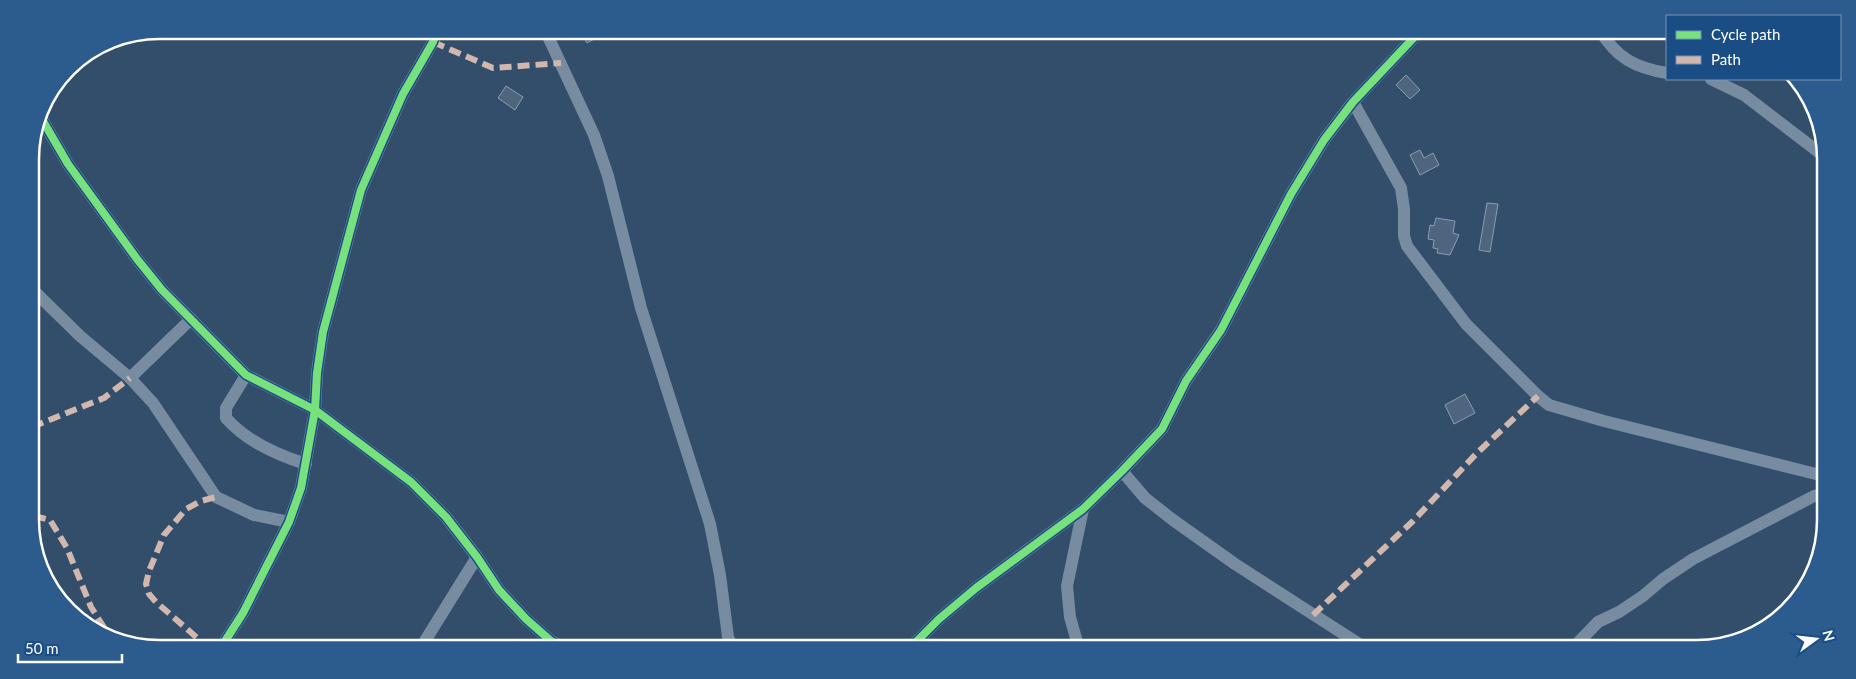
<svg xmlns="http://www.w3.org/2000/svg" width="1856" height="679" viewBox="0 0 1856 679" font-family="Lato,sans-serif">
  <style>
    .building { fill: #4e657d; stroke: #8c9daf }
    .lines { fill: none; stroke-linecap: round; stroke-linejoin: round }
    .minor { stroke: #788ca1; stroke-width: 12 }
    .quiet { stroke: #d1b7ad; stroke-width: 6; stroke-dasharray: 12 6; stroke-linecap: butt }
    .cycleway-casing { stroke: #1a4d83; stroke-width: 11 }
    .cycleway { stroke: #77e17e; stroke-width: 8 }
    .rim { fill: none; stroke: #fff; stroke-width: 2.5 }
  </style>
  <rect width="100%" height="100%" fill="#324e6b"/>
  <g class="building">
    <polygon points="580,30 610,30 587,43"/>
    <polygon points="1406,75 1420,90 1410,99 1396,85"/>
    <polygon points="506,86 523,97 515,110 498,98"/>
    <polygon points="1420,150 1424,158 1433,153 1439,165 1420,175 1410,155"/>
    <polygon points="1487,203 1498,204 1490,252 1479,250"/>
    <polygon points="1436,218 1455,221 1453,233 1459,235 1450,255 1437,253 1438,249 1433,248 1434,240 1428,239 1430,225 1434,226"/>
    <polygon points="1465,394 1475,413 1454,424 1445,405"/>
  </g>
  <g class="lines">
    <g class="minor">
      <polyline points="545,30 594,135 608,176 641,308 710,524 720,575 728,637 733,649"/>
      <path d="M1600,30c16,28 36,38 67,43"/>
      <polyline points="1711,79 1744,95 1825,157"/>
      <polyline points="1353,102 1401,188 1404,209 1404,236 1407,246 1466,324 1538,396 1549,405 1604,421 1820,475"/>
      <polyline points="40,116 68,164 137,259 162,290 246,375 315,410 411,482 446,517 477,557 499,590 526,619 551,641 566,649"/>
      <polyline points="31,288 80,336 130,378 153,403 216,497 254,515 289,522"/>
      <path d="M246,375l-20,33v10c21,24 51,37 80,46"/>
      <polyline points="130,378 191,319"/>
      <polyline points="1122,471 1145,498 1173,520 1235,564 1367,649"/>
      <polyline points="220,649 243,613 289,522 301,488 315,410 317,373 323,332 361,190 403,94 433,42 437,30"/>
      <polyline points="420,649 477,557"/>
      <polyline points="912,649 917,641 939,619 976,588 1083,509 1122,471 1162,429 1186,381 1221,330 1291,194 1324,140 1353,102 1421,30"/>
      <polyline points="1079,649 1070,617 1067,586 1083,509"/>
      <polyline points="1572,649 1598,622 1619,612 1643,596 1663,579 1693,559 1814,496 1820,495"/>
    </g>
    <g class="quiet">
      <polyline points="433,42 493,68 561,63"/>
      <polyline points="32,427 104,398 130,378"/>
      <polyline points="34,516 50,520 67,548 91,607 110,637"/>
      <polyline points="1313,615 1413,521 1477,453 1538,396"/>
      <polyline points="210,649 156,602 149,594 146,584 149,571 164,535 186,509 201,501 216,497"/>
    </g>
    <g class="cycleway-casing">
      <g id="cycleway">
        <polyline points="40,116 68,164 137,259 162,290 246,375 315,410 411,482 446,517 477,557 499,590 526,619 551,641 566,649"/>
        <polyline points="220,649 243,613 289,522 301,488 315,410 317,373 323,332 361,190 403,94 433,42 437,30"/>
        <polyline points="912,649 917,641 939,619 976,588 1083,509 1122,471 1162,429 1186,381 1221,330 1291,194 1324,140 1353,102 1421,30"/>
      </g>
    </g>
    <use href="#cycleway" class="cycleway"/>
  </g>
  <path d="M0 0H1856V679H0ZM159 39H1697A120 120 0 0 1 1817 159V520A120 120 0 0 1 1697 640H159A120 120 0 0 1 39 520V159A120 120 0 0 1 159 39Z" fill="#2c5b8d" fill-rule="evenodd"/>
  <path class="rim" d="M159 39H1697A120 120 0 0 1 1817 159V520A120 120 0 0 1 1697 640H159A120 120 0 0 1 39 520V159A120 120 0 0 1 159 39Z"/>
  <rect x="1666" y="15" width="175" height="65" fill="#1a4d83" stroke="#7694b5"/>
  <rect x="1676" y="31" width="25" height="8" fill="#77e17e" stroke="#7694b5"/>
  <text x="1711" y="40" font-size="15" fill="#ffffff">Cycle path</text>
  <rect x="1676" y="56" width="25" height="8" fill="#d1b7ad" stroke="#7694b5"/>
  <text x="1711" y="65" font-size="15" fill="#ffffff">Path</text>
  <g transform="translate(1816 639) rotate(75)" stroke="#1a4d83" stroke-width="4" paint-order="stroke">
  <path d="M0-4L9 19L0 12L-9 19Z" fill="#ffffff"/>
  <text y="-8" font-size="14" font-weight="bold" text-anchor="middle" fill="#ffffff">N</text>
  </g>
  <path d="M18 654v8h104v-8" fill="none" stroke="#ffffff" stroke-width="2.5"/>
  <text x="25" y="654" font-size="15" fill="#ffffff" stroke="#1a4d83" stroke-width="4" paint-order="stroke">50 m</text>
</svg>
